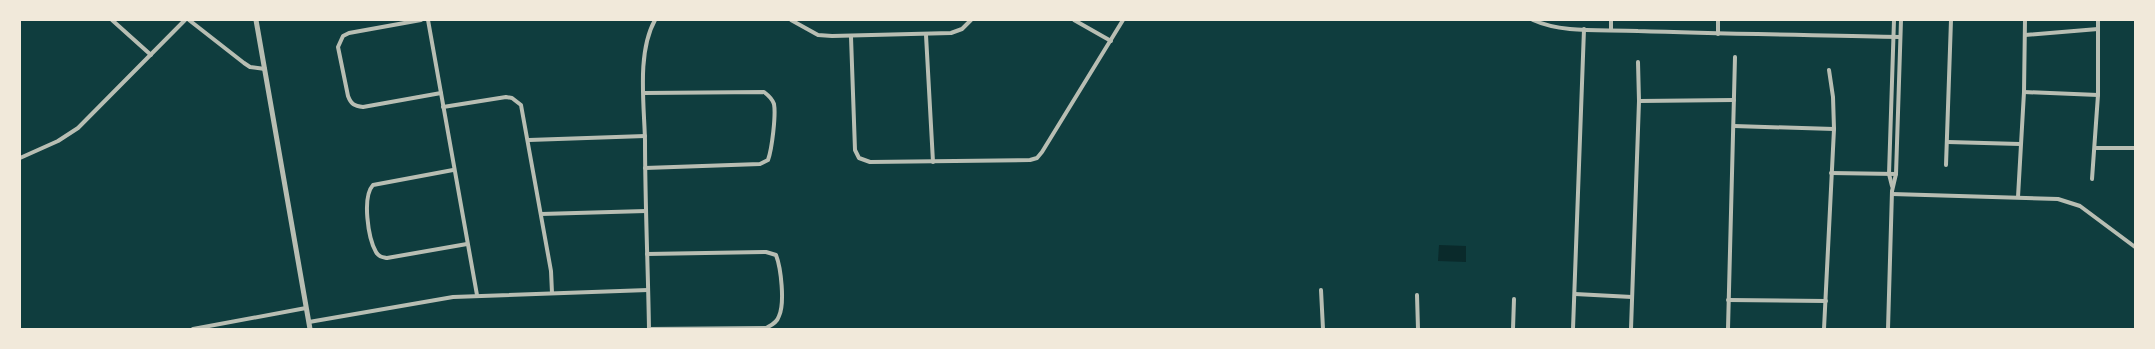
<svg xmlns="http://www.w3.org/2000/svg" width="2155" height="349" viewBox="0 0 2155 349" font-family="Jost,sans-serif">
  <style>
    .water { fill: #0a2a2b }
    .lines { fill: none; stroke-linecap: round; stroke-linejoin: round }
    .minor { stroke: #b8beb3; stroke-width: 4 }
    .tertiary { stroke: #b8beb3; stroke-width: 5 }
  </style>
  <rect width="100%" height="100%" fill="#0f3d3e"/>
  <polygon class="water" points="1439,245 1466,246 1466,262 1438,261"/>
  <g class="lines">
    <g class="minor">
      <polyline points="112,20 151,55"/>
      <polyline points="189,20 244,63 250,67 265,69"/>
      <path d="M421,20l-72,13 -6,3 -5,11 10,49c3,8 6,10 15,11l78,-14"/>
      <polyline points="428,20 477,295"/>
      <polyline points="791,20 818,35 832,36 951,33 962,29 971,20"/>
      <polyline points="1074,20 1111,41"/>
      <path d="M1533,20c31,14 71,9 105,11 88,3 175,4 262,6"/>
      <polyline points="1611,30 1611,20"/>
      <polyline points="1718,34 1718,20"/>
      <polyline points="926,35 933,162"/>
      <polyline points="2025,35 2098,29"/>
      <polyline points="851,37 855,150 859,158 870,162 1030,160 1037,158 1042,152 1123,20"/>
      <polyline points="2024,92 2098,95"/>
      <path d="M644,93l120,-1c4,3 8,6 10,12 2,11 -2,45 -6,56l-8,4 -115,4"/>
      <polyline points="1639,101 1734,100"/>
      <polyline points="443,107 506,97 512,98 521,105 551,271 552,293"/>
      <polyline points="1734,126 1834,129"/>
      <polyline points="529,140 645,136"/>
      <polyline points="1948,142 2020,144"/>
      <polyline points="2096,148 2135,148"/>
      <polyline points="20,158 58,141 78,128 185,20"/>
      <polyline points="1946,165 1951,20"/>
      <path d="M453,170l-80,15c-11,12 -5,53 3,67 3,5 6,5 11,6l80,-14"/>
      <polyline points="1831,173 1896,174"/>
      <polyline points="2092,179 2098,95 2098,20"/>
      <polyline points="1892,186 1889,174 1894,20"/>
      <polyline points="1892,194 2058,199 2080,206 2135,247"/>
      <polyline points="2018,197 2024,92 2025,20"/>
      <polyline points="541,214 646,211"/>
      <path d="M647,254l119,-2 10,3c5,13 9,48 3,61 -2,7 -8,9 -13,12l-117,1"/>
      <polyline points="1321,290 1323,329"/>
      <polyline points="1575,294 1632,297"/>
      <polyline points="1417,295 1418,329"/>
      <polyline points="1728,300 1826,301"/>
      <polyline points="309,322 453,297 648,290"/>
      <polyline points="193,329 306,308"/>
      <path d="M649,329c-1,-63 -4,-126 -4,-189 -1,-37 -8,-88 10,-120"/>
      <polyline points="1513,329 1514,299"/>
      <polyline points="1573,329 1584,29"/>
      <polyline points="1631,329 1639,101 1638,62"/>
      <polyline points="1728,329 1735,57"/>
      <polyline points="1824,329 1834,129 1833,97 1829,70"/>
      <polyline points="1888,329 1892,191 1896,174 1901,20"/>
    </g>
    <polyline class="tertiary" points="256,20 310,329"/>
  </g>
  <rect width="2155" height="349" fill="none" stroke="#f1e9da" stroke-width="42"/>
</svg>
